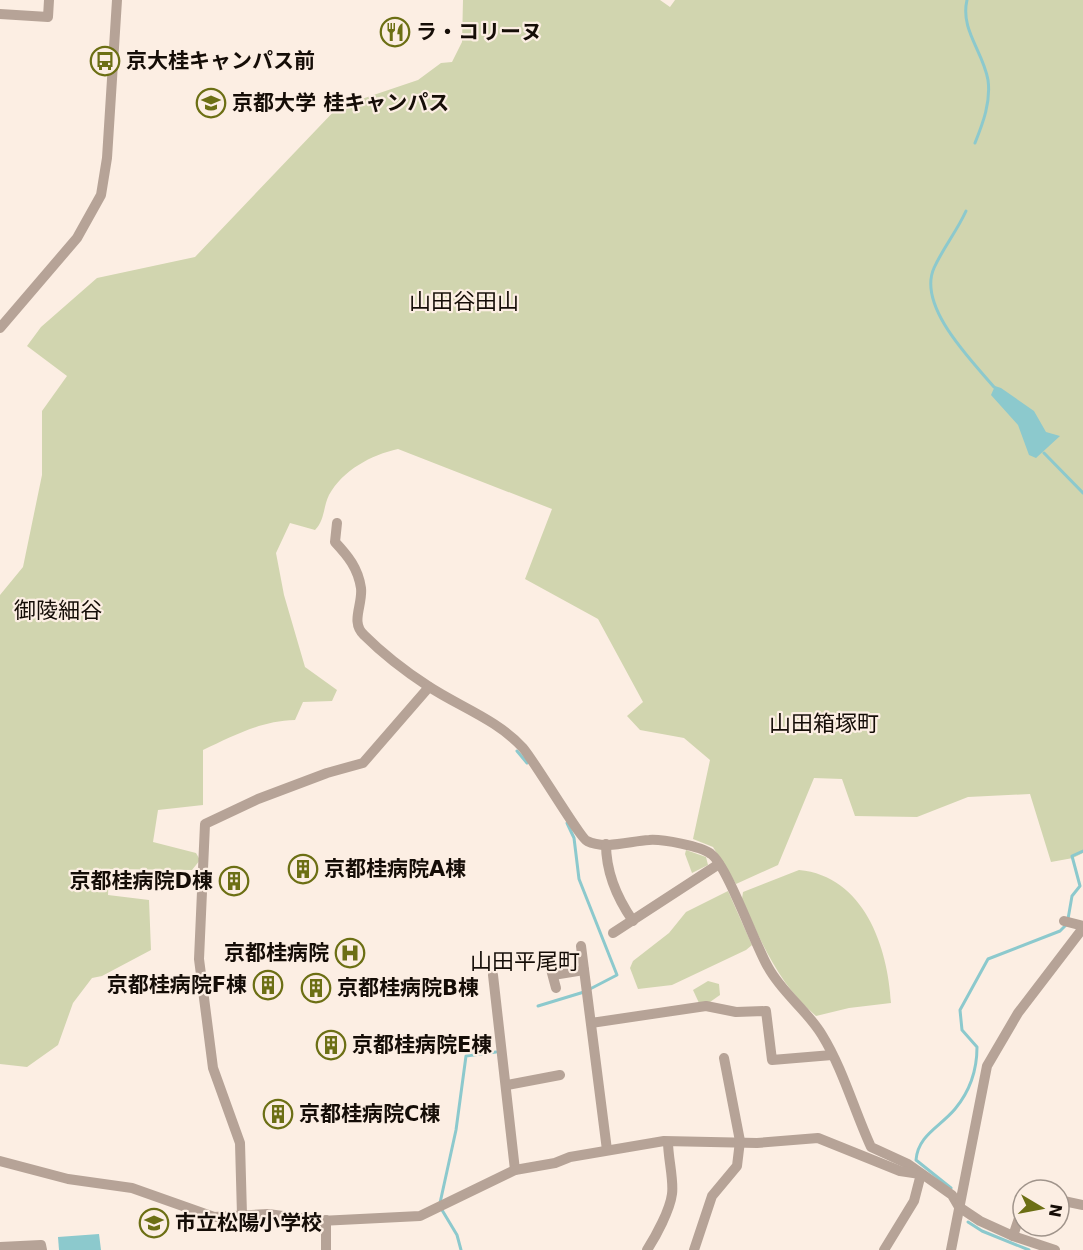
<svg xmlns="http://www.w3.org/2000/svg" width="1083" height="1250" viewBox="0 0 1083 1250" font-family="'DejaVu Sans','Noto Sans JP',sans-serif">
  <style>
    .green { fill: #d1d5af }
    .water { fill: #8cc9cd }
    .lines { fill: none; stroke-linecap: round; stroke-linejoin: round }
    .stream { stroke: #8cc9cd; stroke-width: 3 }
    .minor { stroke: #b6a397; stroke-width: 10 }
    .labels { text-anchor: middle; stroke-width: 4.5; stroke-linejoin: round; paint-order: stroke }
    .poi-label { font-size: 21px; font-weight: bold; fill: #150d07; stroke: #fceee3; text-anchor: start }
    .neighbourhood-label { font-size: 22px; fill: #150d07; stroke: #fceee3 }
  </style>
  <rect width="100%" height="100%" fill="#fceee3"/>
  <g class="green">
    <path d="M463,0h197l10,7 5,-7h408v853l-10,5 -22,4 -21,-68 -62,3 -51,20 -62,-1 -13,-37 -28,-1 -36,87 -42,19 -23,-37 -20,-8 17,-79 -26,-22 -44,-8 -13,-14 16,-14 -45,-83 -73,-40 27,-70 -154,-60c-27,6 -55,21 -69,46 -6,12 -4,25 -14,35l-25,-7 -14,30 8,42 21,72 32,23 -5,11 -29,1 -8,18c-35,1 -62,16 -92,30v55l-45,5 -5,32 43,11 4,7 -8,10 -83,-1 -1,26 41,5 2,50 -49,26 -10,2 -19,25 -15,42 -31,22 -27,-3v-469l23,-28 19,-92v-64l25,-35 -40,-30 14,-19 56,-49 98,-21 143,-150 80,-27 23,-17 11,-1 10,-20z"/>
    <polygon points="686,850 706,857 708,865 692,873 685,854"/>
    <path d="M799,870c65,6 89,77 92,133l-42,5 -33,8c-37,-31 -55,-74 -74,-117l1,-7z"/>
    <polygon points="728,891 752,945 746,950 672,985 638,989 630,968 633,961 669,933 686,912"/>
    <polygon points="708,981 719,984 720,995 710,1002 699,1003 693,990"/>
  </g>
  <g class="water">
    <polygon points="995,386 1001,388 1034,411 1046,432 1060,436 1036,458 1029,455 1018,425 991,395"/>
    <polygon points="99,1234 101,1250 59,1250 58,1237"/>
  </g>
  <g class="lines">
    <g class="stream">
      <path d="M967,0c-7,30 16,51 21,80 3,22 -5,43 -13,63"/>
      <path d="M966,211c-9,20 -23,37 -32,57 -17,38 37,92 60,119"/>
      <polyline points="1044,453 1083,493"/>
      <polyline points="517,751 527,763"/>
      <polyline points="567,823 574,838 579,879 617,975 590,989"/>
      <polyline points="1068,919 1072,896 1080,886 1072,856 1083,851"/>
      <polyline points="538,1006 584,992"/>
      <path d="M951,1188l-35,-28c2,-25 24,-33 39,-51 15,-18 22,-40 22,-62l-15,-17 -2,-20 28,-51 72,-28 6,-6"/>
      <polyline points="440,1203 456,1130 466,1056 496,1052"/>
      <polyline points="442,1210 457,1235 461,1250"/>
      <polyline points="968,1222 982,1231 1029,1250"/>
    </g>
    <g class="minor">
      <polyline points="0,14 48,17 49,0"/>
      <polyline points="0,328 77,238 101,195 107,158 117,0"/>
      <path d="M337,523l-2,19c13,14 23,26 26,46 2,17 -11,34 3,47 19,19 41,36 64,51 30,20 70,34 95,62 12,14 57,90 64,93 18,9 43,0 62,-1 13,-1 52,6 62,14 16,11 44,91 57,113 14,26 39,43 54,68 21,34 32,75 49,112l37,17 44,31 7,12 21,14 33,15 42,14"/>
      <path d="M606,844c0,28 11,54 27,77"/>
      <polyline points="1064,921 1083,926"/>
      <polyline points="613,933 719,864"/>
      <polyline points="581,946 607,1150"/>
      <polyline points="549,962 556,988"/>
      <polyline points="493,975 515,1170"/>
      <polyline points="553,975 584,970"/>
      <polyline points="591,1023 706,1006 736,1012 766,1011 772,1060 832,1055"/>
      <polyline points="507,1085 560,1075"/>
      <polyline points="0,1161 68,1179 132,1188 214,1217 268,1214 320,1221 420,1216 515,1170 555,1163 570,1157 664,1141 757,1143 818,1138 900,1171 920,1174"/>
      <polyline points="1059,1200 1083,1205"/>
      <polyline points="242,1215 240,1143 213,1068 199,959 205,824 258,799 327,773 363,763 429,687"/>
      <polyline points="1013,1236 1023,1206"/>
      <polyline points="0,1247 41,1245 42,1250"/>
      <polyline points="326,1250 326,1220"/>
      <path d="M647,1250c9,-14 23,-40 25,-56 2,-14 -4,-36 -4,-52"/>
      <polyline points="694,1250 712,1196 737,1166 740,1141 724,1058"/>
      <polyline points="884,1250 914,1201 921,1174"/>
      <polyline points="951,1250 987,1066 1018,1013 1083,928"/>
    </g>
  </g>
  <defs>
    <g id="restaurant-ring" transform="scale(1.5)"><circle r="9.5" fill="#fceee3" stroke="#6c6f14" stroke-width="1.5"/><path d="M-5-6h1v4h1v-4h1v4h1v-4h1v5L-1.5 .5V6h-2V.5L-5-1ZM5-6V6H3V1.5H1.5Q1.5-4 5-6Z" fill="#6c6f14"/></g>
    <g id="bus-ring" transform="scale(1.5)"><circle r="9.5" fill="#fceee3" stroke="#6c6f14" stroke-width="1.5"/><path d="M-5-6H5V4H4V6H2V4H-2V6H-4V4H-5ZM-3.5-4V0h7V-4ZM-3.5 1.2v1.5H-2V1.2ZM2 1.2v1.5H3.5V1.2Z" fill="#6c6f14"/></g>
    <g id="university-ring" transform="scale(1.5)"><circle r="9.5" fill="#fceee3" stroke="#6c6f14" stroke-width="1.5"/><path d="M0-5L7-2L0 1L-7-2ZM-4 1L0 2.5L4 1V4Q0 6-4 4Z" fill="#6c6f14"/></g>
    <g id="building-ring" transform="scale(1.5)"><circle r="9.5" fill="#fceee3" stroke="#6c6f14" stroke-width="1.5"/><path d="M-4-6H4V6H1V3H-1V6H-4ZM-2.5-4.3h1.7v1.8h-1.7ZM.8-4.3h1.7v1.8H.8ZM-2.5-1h1.7V.8h-1.7ZM.8-1h1.7V.8H.8Z" fill="#6c6f14"/></g>
    <g id="hospital-ring" transform="scale(1.5)"><circle r="9.5" fill="#fceee3" stroke="#6c6f14" stroke-width="1.5"/><path d="M-5-5h3v3.5h4V-5h3V5h-3V1.5h-4V5h-3Z" fill="#6c6f14"/></g>
    <g id="school-ring" transform="scale(1.5)"><circle r="9.5" fill="#fceee3" stroke="#6c6f14" stroke-width="1.5"/><path d="M0-5L7-2L0 1L-7-2ZM-4 1L0 2.5L4 1V4Q0 6-4 4Z" fill="#6c6f14"/></g>
  </defs>
  <g fill-rule="evenodd">
    <use href="#restaurant-ring" x="395" y="32"/>
    <use href="#bus-ring" x="105" y="61"/>
    <use href="#university-ring" x="211" y="103"/>
    <use href="#building-ring" x="303" y="869"/>
    <use href="#building-ring" x="234" y="881"/>
    <use href="#hospital-ring" x="350" y="953"/>
    <use href="#building-ring" x="268" y="985"/>
    <use href="#building-ring" x="316" y="988"/>
    <use href="#building-ring" x="331" y="1045"/>
    <use href="#building-ring" x="278" y="1114"/>
    <use href="#school-ring" x="154" y="1223"/>
  </g>
  <g class="labels">
    <g class="poi-label">
      <text x="416" y="39">ラ・コリーヌ</text>
      <text x="126" y="68">京大桂キャンパス前</text>
      <text x="232" y="110">京都大学 桂キャンパス</text>
      <text x="324" y="876">京都桂病院A棟</text>
      <text x="213" y="888" text-anchor="end">京都桂病院D棟</text>
      <text x="329" y="960" text-anchor="end">京都桂病院</text>
      <text x="247" y="992" text-anchor="end">京都桂病院F棟</text>
      <text x="337" y="995">京都桂病院B棟</text>
      <text x="352" y="1052">京都桂病院E棟</text>
      <text x="299" y="1121">京都桂病院C棟</text>
      <text x="175" y="1230">市立松陽小学校</text>
    </g>
    <g class="neighbourhood-label">
      <text x="464" y="309">山田谷田山</text>
      <text x="58" y="618">御陵細谷</text>
      <text x="824" y="731">山田箱塚町</text>
      <text x="525" y="969">山田平尾町</text>
    </g>
  </g>
  <g transform="translate(1041 1208) rotate(100)"><circle r="28" fill="#fceee3" stroke="#a0948b" stroke-width="1.5"/>
  <path d="M0-4.5L10 22L0 15L-10 22Z" fill="#6c6f14"/>
  <text y="-9" font-size="16" font-weight="bold" text-anchor="middle" fill="#150d07">N</text>
  </g>
</svg>
